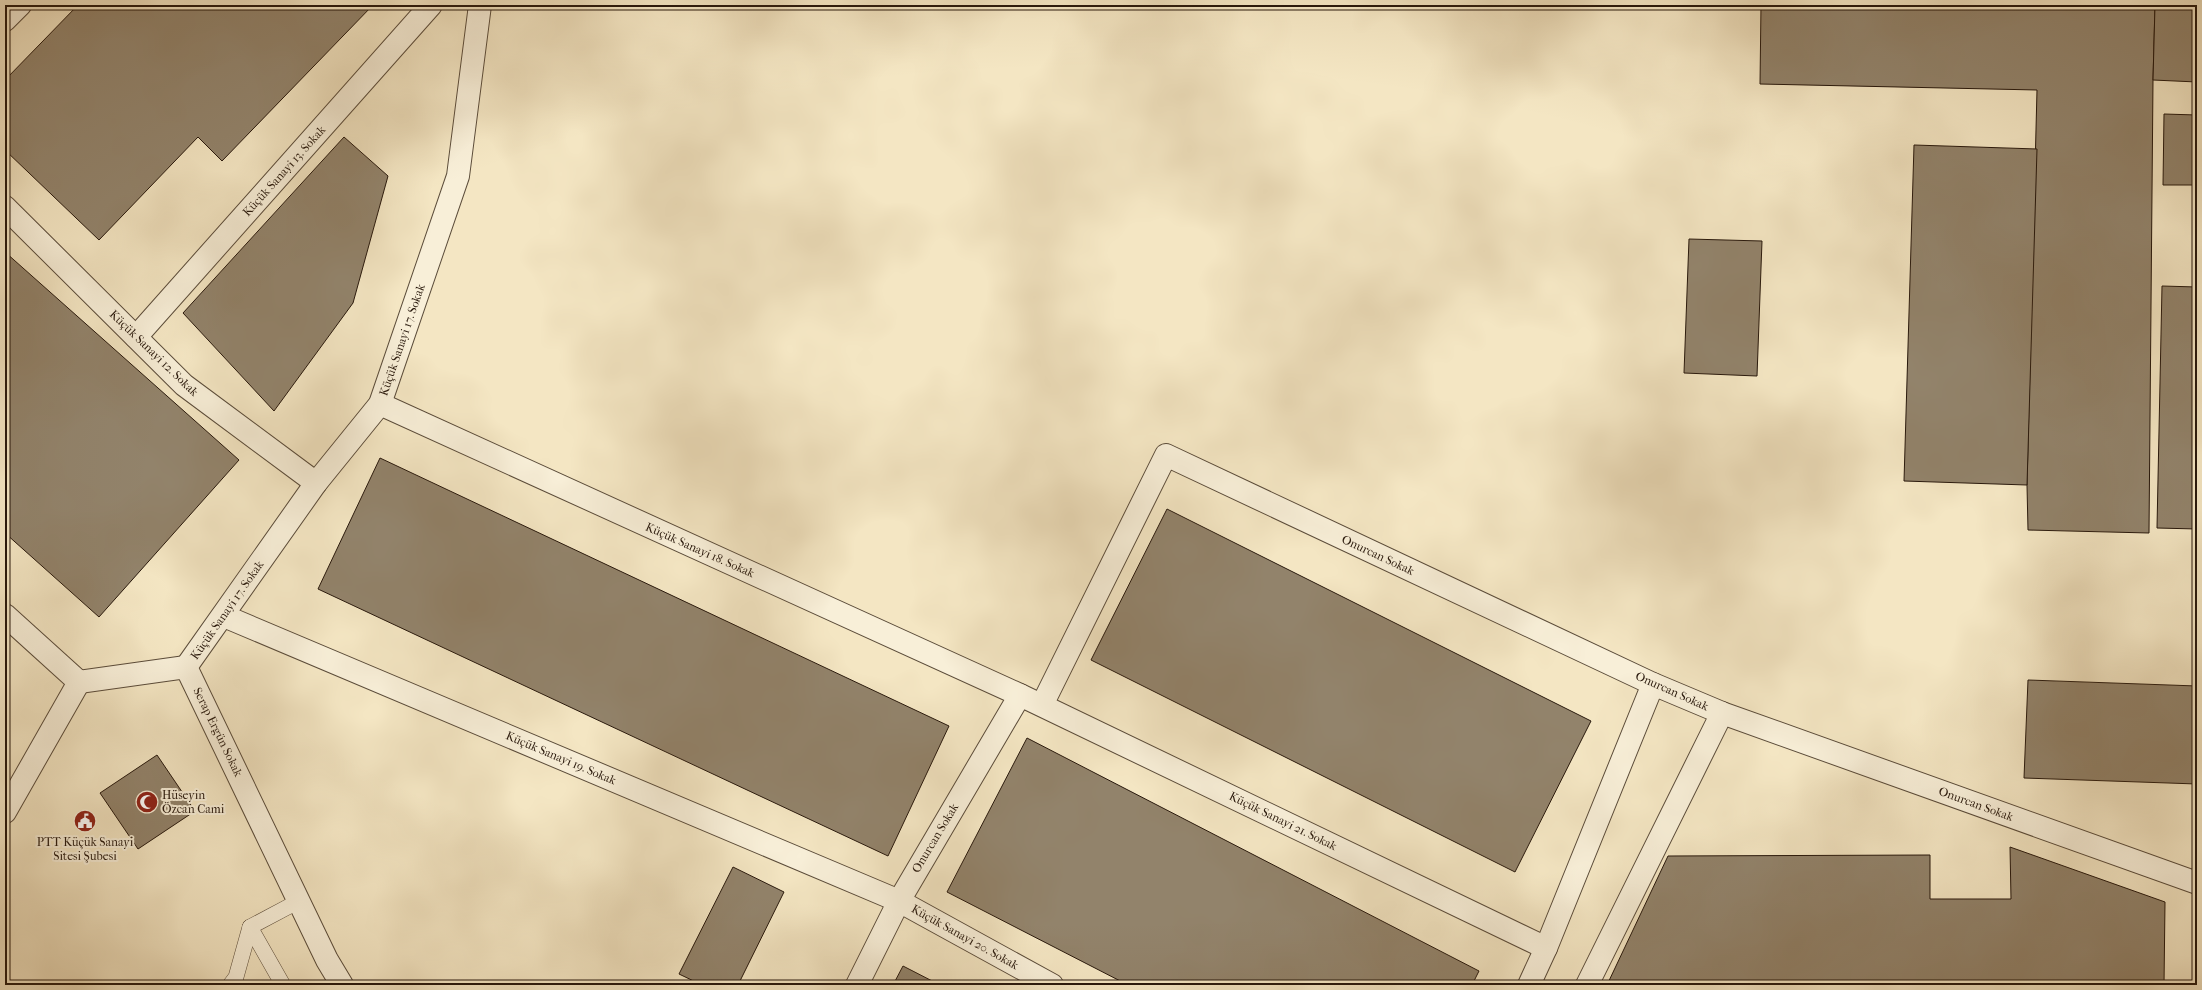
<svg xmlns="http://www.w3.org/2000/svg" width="2202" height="990" viewBox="0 0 2202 990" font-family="'IM FELL French Canon',serif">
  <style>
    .building { fill: #92836b; stroke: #28180c }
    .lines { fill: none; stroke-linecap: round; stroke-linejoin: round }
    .service-casing { stroke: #5b4c3a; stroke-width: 16 }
    .minor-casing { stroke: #5b4c3a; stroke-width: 24 }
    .service { stroke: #f8efd8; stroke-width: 15 }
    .minor { stroke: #f8efd8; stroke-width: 22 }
    .labels { text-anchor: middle; stroke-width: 4; stroke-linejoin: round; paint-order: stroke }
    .street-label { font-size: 12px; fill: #28180c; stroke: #f8efd8 }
    .poi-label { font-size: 12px; fill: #28180c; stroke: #f8efd8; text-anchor: start }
  </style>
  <rect width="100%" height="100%" fill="#f4e6c3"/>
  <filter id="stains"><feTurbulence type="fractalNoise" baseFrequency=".005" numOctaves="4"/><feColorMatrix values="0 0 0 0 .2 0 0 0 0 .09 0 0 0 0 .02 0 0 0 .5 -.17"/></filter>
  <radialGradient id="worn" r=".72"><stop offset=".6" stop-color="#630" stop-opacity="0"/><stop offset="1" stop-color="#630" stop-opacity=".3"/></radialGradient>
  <g class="building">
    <polygon points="78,5 373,5 222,161 198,137 99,240 5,150 5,80"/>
    <polygon points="1761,5 2155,5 2153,80 2149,533 2028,530 2027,485 2037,90 1760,84"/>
    <polygon points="2155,5 2197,5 2197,82 2153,80"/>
    <polygon points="2164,114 2197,115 2197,185 2163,185"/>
    <polygon points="344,137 388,176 353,303 274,411 183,313"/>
    <polygon points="1914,145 2037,149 2027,485 1904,481"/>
    <polygon points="1689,239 1762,241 1757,376 1684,373"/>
    <polygon points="5,252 239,460 99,617 5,533"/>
    <polygon points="2162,286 2197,287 2197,529 2157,528"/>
    <polygon points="380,458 949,726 888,856 318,589"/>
    <polygon points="1167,509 1591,721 1515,872 1091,660"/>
    <polygon points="2028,680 2197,686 2197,784 2024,778"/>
    <polygon points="1027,738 1479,971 1472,985 1128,985 947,892"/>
    <polygon points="157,755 195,811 138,849 100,793"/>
    <polygon points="2010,847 2165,902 2164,985 1607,985 1668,856 1930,855 1930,899 2011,899"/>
    <polygon points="733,867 784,892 738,985 702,985 679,974"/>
    <polygon points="903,966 940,985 893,985"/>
  </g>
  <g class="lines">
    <g class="service-casing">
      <g id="service">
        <polyline points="230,985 236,977 250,927"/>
        <polyline points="283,985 250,927 299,901"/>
      </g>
    </g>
    <g class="minor-casing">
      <g id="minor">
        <polyline points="5,20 20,5"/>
        <polyline points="5,207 184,385 316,483"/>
        <polyline points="136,337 431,5"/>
        <polyline points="380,404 1020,695 1546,948"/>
        <polyline points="5,615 79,682 186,667 327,960 342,985"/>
        <polyline points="224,616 899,901 1052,985"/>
        <polyline points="186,667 316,483 380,404 458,176 480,5"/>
        <polyline points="1042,705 1166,455 1653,684 1722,713 2197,883"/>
        <polyline points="5,812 79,682"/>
        <polyline points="857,985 899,901 1020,695"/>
        <polyline points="1529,985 1546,948 1653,684"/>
        <polyline points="1587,985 1722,713"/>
      </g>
    </g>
    <use href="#service" class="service"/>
    <use href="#minor" class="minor"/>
  </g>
  <defs>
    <g id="mosque-disc" transform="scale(1.15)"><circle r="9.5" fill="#8f2418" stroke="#f8efd8"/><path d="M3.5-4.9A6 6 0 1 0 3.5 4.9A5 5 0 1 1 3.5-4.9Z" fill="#fff"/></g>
    <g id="civic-disc" transform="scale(1.15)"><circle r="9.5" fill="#8f2418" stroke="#f8efd8"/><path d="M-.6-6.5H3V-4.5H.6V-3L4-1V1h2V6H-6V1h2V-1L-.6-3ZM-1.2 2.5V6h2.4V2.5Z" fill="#fff"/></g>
  </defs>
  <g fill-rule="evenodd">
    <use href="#mosque-disc" x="147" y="802"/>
    <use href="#civic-disc" x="85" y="821"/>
  </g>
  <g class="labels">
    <g class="street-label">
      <text transform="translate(284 171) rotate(-48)" y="4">Küçük Sanayi 13. Sokak</text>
      <text transform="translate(402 340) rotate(-71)" y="4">Küçük Sanayi 17. Sokak</text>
      <text transform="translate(154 353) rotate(44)" y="4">Küçük Sanayi 12. Sokak</text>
      <text transform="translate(700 550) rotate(24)" y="4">Küçük Sanayi 18. Sokak</text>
      <text transform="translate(1378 555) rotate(25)" y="4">Onurcan Sokak</text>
      <text transform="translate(227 610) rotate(-55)" y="4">Küçük Sanayi 17. Sokak</text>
      <text transform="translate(1672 691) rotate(24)" y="4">Onurcan Sokak</text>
      <text transform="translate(218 732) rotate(64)" y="4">Serap Ergün Sokak</text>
      <text transform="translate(561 758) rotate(23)" y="4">Küçük Sanayi 19. Sokak</text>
      <text transform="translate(1976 804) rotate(20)" y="4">Onurcan Sokak</text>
      <text transform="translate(1283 821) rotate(26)" y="4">Küçük Sanayi 21. Sokak</text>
      <text transform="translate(935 838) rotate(-59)" y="4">Onurcan Sokak</text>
      <text transform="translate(965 937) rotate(29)" y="4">Küçük Sanayi 20. Sokak</text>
    </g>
    <g class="poi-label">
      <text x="162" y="799">Hüseyin<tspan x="162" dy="14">Özcan Cami</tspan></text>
      <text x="85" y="846" text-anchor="middle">PTT Küçük Sanayi<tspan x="85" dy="14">Sitesi Şubesi</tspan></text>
    </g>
  </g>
  <rect width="2202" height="990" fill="none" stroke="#f4e6c3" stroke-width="20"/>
  <rect x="6" y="6" width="2190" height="978" fill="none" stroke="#28180c" stroke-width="2"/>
  <rect x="10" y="10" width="2182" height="970" fill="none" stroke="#28180c"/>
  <rect width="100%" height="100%" filter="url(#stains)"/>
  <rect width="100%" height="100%" fill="url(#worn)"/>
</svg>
